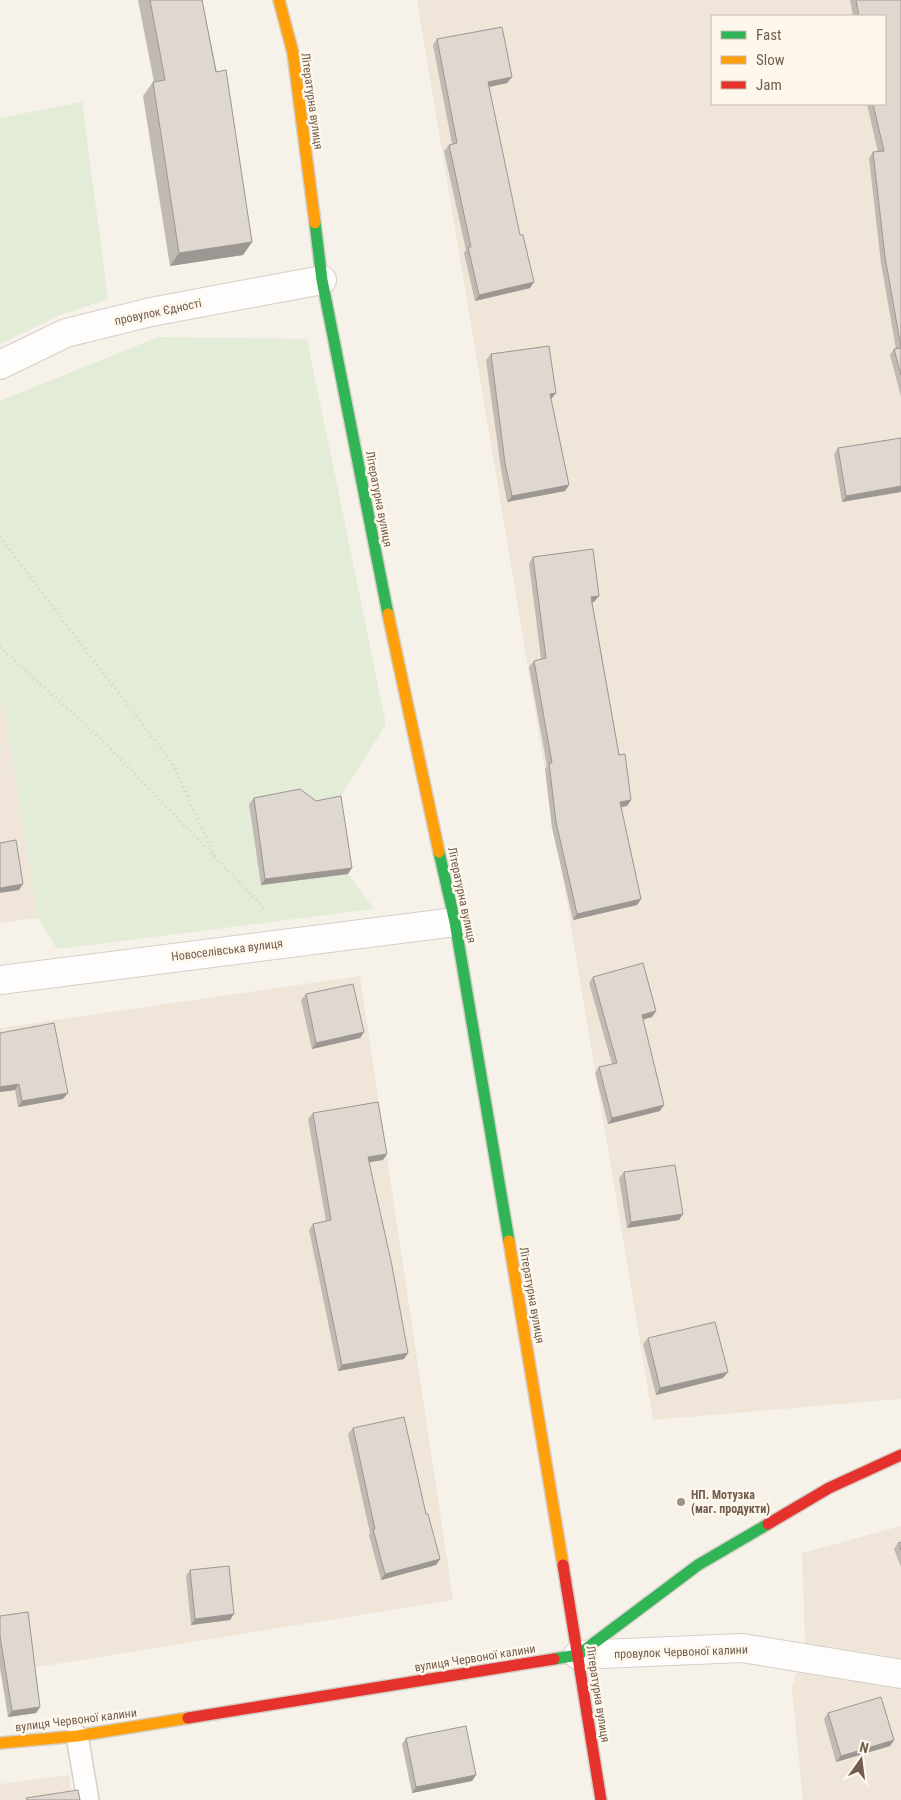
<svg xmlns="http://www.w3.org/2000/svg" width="901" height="1800" viewBox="0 0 901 1800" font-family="'Roboto Condensed',sans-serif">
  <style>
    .residential { fill: #efe5d8; fill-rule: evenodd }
    .green { fill: #e2ecd6 }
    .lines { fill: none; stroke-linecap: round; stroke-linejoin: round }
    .lane-casing { stroke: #d5cfc9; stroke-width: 24 }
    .street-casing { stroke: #d5cfc9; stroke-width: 30 }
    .fast-casing { stroke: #d4cec5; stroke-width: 14 }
    .slow-casing { stroke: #d4cec5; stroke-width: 14 }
    .jam-casing { stroke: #d4cec5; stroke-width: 14 }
    .path { stroke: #d7d0cb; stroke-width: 3; stroke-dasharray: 1 4; stroke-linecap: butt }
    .lane { stroke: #fefdfc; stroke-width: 21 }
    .street { stroke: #fefdfc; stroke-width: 28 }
    .fast { stroke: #30b455; stroke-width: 11 }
    .slow { stroke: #ff9f0a; stroke-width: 11 }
    .jam { stroke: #e5322d; stroke-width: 11 }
    .wall { fill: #c0bab3 }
    .shaded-wall { fill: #9c9792 }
    .building { fill: #dfd8d0; stroke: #9c9792 }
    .poi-dot { fill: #a09084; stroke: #fef8ec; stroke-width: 2 }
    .labels { text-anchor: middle; stroke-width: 5; stroke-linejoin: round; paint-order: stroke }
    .street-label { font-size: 12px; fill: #725c4d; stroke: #fef8ec }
    .poi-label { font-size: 12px; font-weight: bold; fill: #725c4d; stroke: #fef8ec; text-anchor: start }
  </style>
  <rect width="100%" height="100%" fill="#f6f2ea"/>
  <g class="residential">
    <path d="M417,0h484v1399l-248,21zM712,16h173v88h-173z"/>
    <polygon points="0,705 4,705 38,918 0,923"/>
    <polygon points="360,976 453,1600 0,1673 0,1028"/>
    <polygon points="901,1526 901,1800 803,1800 792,1688 805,1642 802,1553"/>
    <polygon points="69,1775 73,1800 0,1800 0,1784"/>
  </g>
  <g class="green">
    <polygon points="82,102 108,299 60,315 0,344 0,118"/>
    <polygon points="158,337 307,339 386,724 337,802 249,804 261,885 348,874 374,909 57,949 38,918 4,705 0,705 0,401"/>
  </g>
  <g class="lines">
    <g class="lane-casing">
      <polyline id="lane" points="77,1736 88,1800"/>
    </g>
    <g class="street-casing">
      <g id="street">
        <polyline points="0,365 66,333 151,312 322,280"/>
        <polyline points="0,980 455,922"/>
        <polyline points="578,1655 742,1648 901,1674"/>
      </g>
    </g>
    <g class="fast-casing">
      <g id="fast">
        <polyline points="315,223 322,280 388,614"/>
        <polyline points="439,852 455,922 509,1241"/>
        <polyline points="554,1659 578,1655 698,1565 768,1524"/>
      </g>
    </g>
    <g class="slow-casing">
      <g id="slow">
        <polyline points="279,0 293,53 315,223"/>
        <polyline points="388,614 439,852"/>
        <polyline points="509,1241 563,1565"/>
        <polyline points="0,1743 77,1736 188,1718"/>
      </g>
    </g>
    <g class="jam-casing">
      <g id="jam">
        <polyline points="768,1524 829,1488 901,1455"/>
        <polyline points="563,1565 601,1800"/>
        <polyline points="188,1718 554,1659"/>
      </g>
    </g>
    <g class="path">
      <polyline points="0,537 172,763 215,857"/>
      <polyline points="0,647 104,742 266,910"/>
    </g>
    <use href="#lane" class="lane"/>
    <use href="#street" class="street"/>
    <use href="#fast" class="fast"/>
    <use href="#slow" class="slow"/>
    <use href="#jam" class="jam"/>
  </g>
  <g class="wall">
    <polygon points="138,0 202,0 252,242 243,255 170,266 143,96 153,82 154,82"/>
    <polygon points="850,0 901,0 901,397 890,355 894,349 896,349 881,263 869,158 873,152 878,152 867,104 885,104 885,16 853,16"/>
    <polygon points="437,39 507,83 489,87 530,288 475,301 464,253 466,250 444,151 449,145 452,144 433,45"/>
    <polygon points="491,354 551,399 569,485 565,491 507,502 501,469 486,360"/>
    <polygon points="901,438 842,502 834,454 838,448"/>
    <polygon points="533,557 594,602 592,602 619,755 631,800 627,806 621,807 641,899 637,905 573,920 552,828 545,769 547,766 529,667 534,661 541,659 529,563"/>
    <polygon points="254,798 348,874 261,885 249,804"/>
    <polygon points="593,977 656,1011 652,1017 643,1019 660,1111 608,1124 595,1073 599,1067 612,1064 589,983"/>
    <polygon points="306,994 364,1032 360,1038 312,1049 301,1000"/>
    <polygon points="0,1033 63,1099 18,1107 15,1090 0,1092"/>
    <polygon points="313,1113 383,1160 369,1162 404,1359 338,1371 309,1230 313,1224 326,1221 308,1119"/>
    <polygon points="624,1172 683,1214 679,1220 627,1228 619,1178"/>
    <polygon points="648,1338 723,1378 656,1395 643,1344"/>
    <polygon points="353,1428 440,1559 436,1565 381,1580 369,1535 370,1533 348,1434"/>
    <polygon points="901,1542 901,1567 894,1549 898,1543"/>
    <polygon points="190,1570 230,1620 191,1625 186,1576"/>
    <polygon points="0,1616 40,1707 36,1713 8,1717 0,1668"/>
    <polygon points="828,1713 894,1740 890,1746 836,1762 824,1719"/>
    <polygon points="406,1738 476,1775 472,1781 412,1793 402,1744"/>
  </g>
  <g class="shaded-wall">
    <polygon points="512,77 507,83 484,88 488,82"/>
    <polygon points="252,242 243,255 170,266 179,253"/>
    <polygon points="534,282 530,288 475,301 479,295"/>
    <polygon points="556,393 551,399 545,400 550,394"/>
    <polygon points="569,485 565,491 507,502 512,496"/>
    <polygon points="901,486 901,492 842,502 846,496"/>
    <polygon points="599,596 594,602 587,603 591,597"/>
    <polygon points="631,800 627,806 615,808 620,802"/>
    <polygon points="352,868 348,874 261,885 265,879"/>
    <polygon points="23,884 19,890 0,893 0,888"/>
    <polygon points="641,899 637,905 573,920 577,914"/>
    <polygon points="656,1011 652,1017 638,1021 642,1015"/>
    <polygon points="364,1032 360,1038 312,1049 316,1043"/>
    <polygon points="19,1084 15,1090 0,1092 0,1087"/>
    <polygon points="68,1093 63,1099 18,1107 22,1101"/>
    <polygon points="664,1105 660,1111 608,1124 612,1118"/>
    <polygon points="387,1154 383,1160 364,1163 368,1157"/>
    <polygon points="683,1214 679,1220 627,1228 631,1222"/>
    <polygon points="408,1353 404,1359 338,1371 342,1365"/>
    <polygon points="728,1372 723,1378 656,1395 660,1388"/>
    <polygon points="440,1559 436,1565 381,1580 385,1574"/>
    <polygon points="234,1614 230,1620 191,1625 195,1619"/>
    <polygon points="40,1707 36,1713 8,1717 12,1711"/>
    <polygon points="894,1740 890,1746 836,1762 841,1756"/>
    <polygon points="476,1775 472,1781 412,1793 416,1787"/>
  </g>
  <g class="building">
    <polygon points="150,0 202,0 216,72 226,70 252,242 179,253 153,82 165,80"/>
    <polygon points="856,0 901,0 901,347 885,257 873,152 884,151 873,104 885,104 885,16 859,16"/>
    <polygon points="502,27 512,77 488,82 520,235 523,235 534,282 479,295 468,247 471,247 449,145 457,143 437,39"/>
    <polygon points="549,346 556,393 550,394 569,485 512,496 505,463 491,354"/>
    <polygon points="901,348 901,375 894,349"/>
    <polygon points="901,438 901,486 846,496 838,448"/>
    <polygon points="593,549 599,596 591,597 619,755 625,754 631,800 620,802 641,899 577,914 556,822 549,763 552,763 534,661 546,658 533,557"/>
    <polygon points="300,789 316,801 341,796 352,868 265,879 254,798"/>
    <polygon points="16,840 23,884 0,888 0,843"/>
    <polygon points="643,963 656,1011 642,1015 664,1105 612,1118 599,1067 617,1063 593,977"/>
    <polygon points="353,984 364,1032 316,1043 306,994"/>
    <polygon points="54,1023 68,1093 22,1101 19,1084 0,1087 0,1033"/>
    <polygon points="378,1102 387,1154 368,1157 392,1266 408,1353 342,1365 313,1224 331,1220 313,1113"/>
    <polygon points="675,1165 683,1214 631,1222 624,1172"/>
    <polygon points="715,1322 728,1372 660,1388 648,1338"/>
    <polygon points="404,1417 426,1514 428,1514 440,1559 385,1574 373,1529 375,1529 353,1428"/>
    <polygon points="901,1542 901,1550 898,1543"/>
    <polygon points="229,1566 234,1614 195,1619 190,1570"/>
    <polygon points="28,1612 40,1707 12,1711 0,1636 0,1616"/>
    <polygon points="881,1697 894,1740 841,1756 828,1713"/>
    <polygon points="466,1726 476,1775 416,1787 406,1738"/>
    <polygon points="78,1790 80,1800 27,1800 26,1798"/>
  </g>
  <circle class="poi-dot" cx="681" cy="1502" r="5"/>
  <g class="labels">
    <g class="street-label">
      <text transform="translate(312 101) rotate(82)" y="4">Літературна вулиця</text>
      <text transform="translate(158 312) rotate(-12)" y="4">провулок Єдності</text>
      <text transform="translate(379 499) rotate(79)" y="4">Літературна вулиця</text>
      <text transform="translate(462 895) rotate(78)" y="4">Літературна вулиця</text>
      <text transform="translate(227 950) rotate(-7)" y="4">Новоселівська вулиця</text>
      <text transform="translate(532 1295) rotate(80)" y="4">Літературна вулиця</text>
      <text transform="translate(681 1652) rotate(-2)" y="4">провулок Червоної калини</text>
      <text transform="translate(475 1658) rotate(-9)" y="4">вулиця Червоної калини</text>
      <text transform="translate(598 1694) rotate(81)" y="4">Літературна вулиця</text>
      <text transform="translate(76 1720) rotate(-7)" y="4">вулиця Червоної калини</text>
    </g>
    <g class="poi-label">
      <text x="691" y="1499">НП. Мотузка<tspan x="691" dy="14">(маг. продукти)</tspan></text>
    </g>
  </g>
  <rect x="711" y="15" width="175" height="90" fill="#fef8ec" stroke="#c6baac"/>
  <rect x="721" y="31" width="25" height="8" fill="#30b455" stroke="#c6baac"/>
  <text x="756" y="40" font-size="15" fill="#725c4d">Fast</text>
  <rect x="721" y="56" width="25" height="8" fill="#ff9f0a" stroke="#c6baac"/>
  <text x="756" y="65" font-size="15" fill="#725c4d">Slow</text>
  <rect x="721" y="81" width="25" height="8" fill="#e5322d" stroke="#c6baac"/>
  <text x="756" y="90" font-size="15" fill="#725c4d">Jam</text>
  <g transform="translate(861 1760) rotate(14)" stroke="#fef8ec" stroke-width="4" paint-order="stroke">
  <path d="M0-4L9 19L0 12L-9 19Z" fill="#725c4d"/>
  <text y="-8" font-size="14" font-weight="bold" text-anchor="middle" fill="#725c4d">N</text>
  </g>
</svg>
